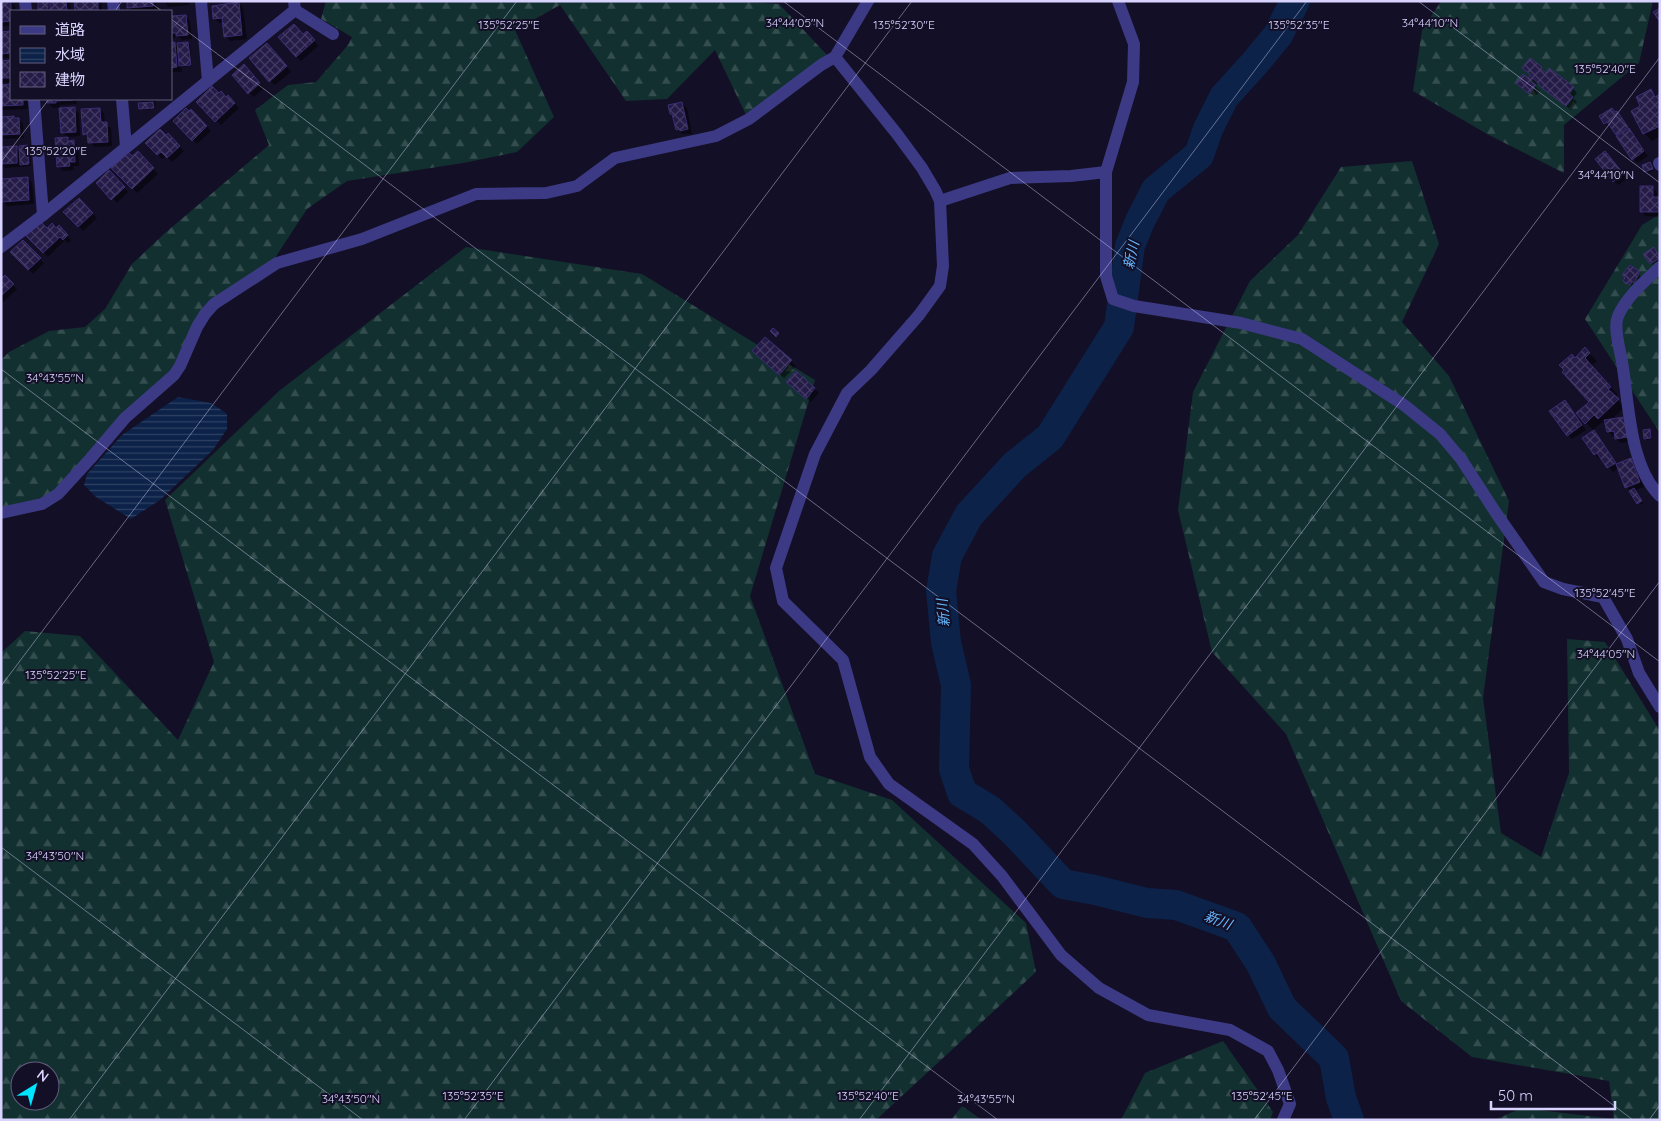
<svg xmlns="http://www.w3.org/2000/svg" width="1661" height="1121" viewBox="0 0 1661 1121" font-family="Quicksand,'Noto Sans JP',sans-serif">
  <style>
    .forest { fill: url(#forest-firs); fill-rule: evenodd }
    .water { fill: url(#water-rules) }
    .shadow { fill: #0007 }
    .lines { fill: none; stroke-linecap: round; stroke-linejoin: round }
    .river { stroke: #0c2248; stroke-width: 30 }
    .building { fill: url(#building-cross-hatch); stroke: #3b2d73 }
    .street { stroke: #3d3a85; stroke-width: 12 }
    .ticks { fill: none; stroke: #d9d4ff; stroke-width: 1; stroke-opacity: 0.45 }
    .labels { text-anchor: middle; stroke-width: 4; stroke-linejoin: round; paint-order: stroke }
    .water-label { font-size: 14px; font-style: italic; fill: #62b6ff; stroke: #130f26 }
    .ticks-label { font-size: 12px; text-anchor: middle; fill: #d9d4ff; stroke: #130f26; stroke-width: 4; stroke-linejoin: round; paint-order: stroke }
  </style>
  <defs>
    <pattern id="forest-firs" width="22" height="20" patternUnits="userSpaceOnUse" patternTransform="scale(1.25)"><rect width="22" height="20" fill="#12302f"/><path d="M5 1l3.5 6h-7zM16 11l3.5 6h-7z" fill="#344d4e"/></pattern>
    <pattern id="water-rules" width="6" height="5" patternUnits="userSpaceOnUse" patternTransform="scale(1.25)"><rect width="6" height="5" fill="#0c2248"/><path d="M0 2.5h6" fill="none" stroke="#2f4163"/></pattern>
    <pattern id="building-cross-hatch" width="8" height="8" patternUnits="userSpaceOnUse" patternTransform="scale(1.25)"><rect width="8" height="8" fill="#241b47"/><path d="M0 0l8 8M0 8l8-8" fill="none" stroke="#433b63"/></pattern>
  </defs>
  <rect width="100%" height="100%" fill="#130f26"/>
  <g class="forest">
    <polygon points="326,1 732,1 779,4 828,56 746,115 715,50 667,99 626,101 560,5 515,30 554,117 517,152 463,163 347,181 307,209 271,264 214,300 174,370 54,494 1,510 1,360 9,352 49,331 85,327 105,309 132,264 165,233 269,145 255,110 288,85 316,82 348,45 352,37 321,19"/>
    <polygon points="1441,1 1653,1 1639,63 1564,125 1564,173 1487,134 1413,91 1422,30"/>
    <polygon points="1412,161 1439,244 1402,322 1449,376 1509,501 1483,698 1501,833 1541,857 1569,773 1567,639 1605,642 1660,731 1660,1120 1494,1120 1522,1108 1614,1119 1609,1081 1472,1057 1401,1001 1286,734 1212,652 1178,510 1193,392 1250,281 1298,235 1341,167"/>
    <polygon points="1660,214 1660,433 1585,319 1642,225"/>
    <path d="M466,247l176,27 173,106 -65,216 65,178 77,26 134,123 10,49 -160,148h-875v-467l24,-22 55,5 98,104 36,-78 -49,-162 114,-109zM20,1071h30v30h-30z"/>
    <polygon points="1223,1041 1273,1112 1270,1120 1121,1120 1145,1073"/>
    <polygon points="962,1106 982,1120 951,1120"/>
  </g>
  <polygon class="water" points="178,397 211,403 227,414 227,429 213,450 160,500 131,519 96,497 84,485 87,474 122,435"/>
  <g class="shadow">
    <polygon points="11,1 15,6 16,11 11,11 11,26 1,26 1,2"/>
    <polygon points="51,1 70,1 71,11 40,11 39,3 47,3 51,7"/>
    <polygon points="75,1 102,1 102,11 76,11"/>
    <polygon points="128,1 156,1 157,10 132,11 129,8"/>
    <polygon points="188,1 189,5 168,7 164,1"/>
    <polygon points="239,3 243,8 247,39 230,41 226,36 224,22 219,23 214,18"/>
    <polygon points="185,16 190,21 192,39 182,40 178,37 171,38 171,17"/>
    <polygon points="11,32 11,58 1,58 1,33"/>
    <polygon points="303,36 311,37 318,46 301,61 296,56"/>
    <polygon points="171,43 175,43 179,47 188,43 190,45 192,66 181,67 182,72 171,72"/>
    <polygon points="272,49 291,72 275,85 270,81"/>
    <polygon points="1,62 11,62 11,82 1,83"/>
    <polygon points="1541,68 1546,74 1573,88 1577,93 1573,98 1577,102 1571,110 1548,92 1539,82 1535,86 1540,91 1535,97 1522,87"/>
    <polygon points="249,71 264,88 254,97 249,93"/>
    <polygon points="1,86 11,86 11,99 27,99 28,109 1,110"/>
    <polygon points="1651,91 1657,97 1660,96 1660,136 1652,141 1644,133 1632,111 1642,106"/>
    <polygon points="228,97 239,108 221,125 198,102 227,99"/>
    <polygon points="48,99 76,99 77,104 60,105 60,107 53,108 48,103"/>
    <polygon points="139,99 156,99 155,109 142,110 140,108 143,104"/>
    <polygon points="682,104 687,108 692,134 682,134 677,129 674,117 671,114"/>
    <polygon points="74,109 79,113 80,136 67,137 62,132"/>
    <polygon points="100,109 104,114 105,124 111,128 112,146 94,147 84,134"/>
    <polygon points="191,110 211,131 197,144 175,121"/>
    <polygon points="1617,112 1648,156 1637,163 1611,127 1610,127 1606,124 1613,120"/>
    <polygon points="13,117 16,119 19,119 23,124 24,138 5,139 1,135 1,118"/>
    <polygon points="168,135 184,151 172,162 166,156 162,159 147,143"/>
    <polygon points="68,138 78,146 79,166 73,166 74,170 63,171 58,166"/>
    <polygon points="28,146 30,148 31,166 5,168 1,164 1,148 16,147 20,152"/>
    <polygon points="138,153 158,174 137,193 113,168 132,158"/>
    <polygon points="1609,157 1627,179 1618,185 1614,181"/>
    <polygon points="1650,164 1654,171 1647,173 1645,171"/>
    <polygon points="109,172 128,192 117,203 97,183"/>
    <polygon points="28,178 32,183 34,204 7,206 2,201"/>
    <polygon points="1652,187 1657,192 1657,198 1660,198 1660,217 1646,216 1641,212"/>
    <polygon points="79,199 97,218 83,231 65,212"/>
    <polygon points="59,227 71,240 68,243 65,240 48,257 28,236 47,229 56,229"/>
    <polygon points="23,241 44,263 33,274 12,252"/>
    <polygon points="1654,249 1660,257 1660,260 1652,265 1651,263"/>
    <polygon points="1638,272 1641,277 1636,284 1635,282 1632,286 1626,283"/>
    <polygon points="1,277 3,279 5,277 17,289 1,304"/>
    <polygon points="766,338 796,366 784,378 759,356"/>
    <polygon points="1585,349 1597,361 1591,366 1618,395 1615,397 1625,407 1611,420 1632,441 1621,443 1616,439 1616,436 1612,436 1608,431 1606,425 1602,422 1593,430 1586,423 1590,402 1575,360"/>
    <polygon points="796,373 819,393 811,402 793,386"/>
    <polygon points="1565,402 1586,430 1572,439 1568,435"/>
    <polygon points="1649,430 1651,432 1652,439 1647,440 1645,438"/>
    <polygon points="1594,432 1618,465 1630,460 1635,464 1644,487 1635,490 1643,503 1640,505 1627,487 1619,468 1613,472 1602,458 1600,459 1595,455 1584,438"/>
  </g>
  <g class="lines">
    <polyline class="river" points="1295,1 1278,35 1254,64 1224,97 1208,129 1199,155 1156,190 1140,221 1130,246 1119,327 1050,437 1015,465 969,515 947,556 941,591 946,642 956,685 954,769 962,793 990,810 1015,833 1063,884 1095,890 1147,903 1176,905 1237,927 1261,964 1282,1008 1334,1058 1341,1098 1349,1120"/>
  </g>
  <g class="building">
    <polygon points="1,1 11,1 11,21 1,22"/>
    <polygon points="48,1 48,11 38,11 38,2"/>
    <polygon points="50,1 66,1 67,11 50,11"/>
    <polygon points="74,1 98,1 98,10 75,11"/>
    <polygon points="127,1 153,1 153,6 127,8"/>
    <polygon points="239,2 242,35 224,37 222,18 213,19 212,6"/>
    <polygon points="1660,8 1660,22 1653,12"/>
    <polygon points="186,15 188,35 176,36 176,33 171,33 171,16"/>
    <polygon points="294,24 303,34 307,31 315,40 296,57 278,37"/>
    <polygon points="11,31 11,53 1,54 1,32"/>
    <polygon points="171,42 175,42 177,67 171,68"/>
    <polygon points="188,42 191,65 179,66 177,43"/>
    <polygon points="267,43 287,66 269,82 249,58"/>
    <polygon points="1530,58 1542,67 1541,69 1546,73 1549,68 1574,87 1569,94 1573,97 1566,106 1542,88 1533,78 1531,81 1536,85 1529,94 1516,83 1523,74 1528,78 1531,75 1522,68"/>
    <polygon points="11,60 11,78 1,78 1,61"/>
    <polygon points="244,64 260,83 248,94 232,75"/>
    <polygon points="11,84 11,99 23,99 23,105 1,106 1,85"/>
    <polygon points="212,86 219,93 221,91 226,97 228,95 235,103 215,122 196,102"/>
    <polygon points="1651,89 1655,97 1660,94 1660,126 1643,134 1631,111 1640,106 1636,97"/>
    <polygon points="47,99 72,99 73,100 56,101 56,103 47,103"/>
    <polygon points="153,102 154,108 139,109 138,103"/>
    <polygon points="682,102 688,129 680,131 679,129 676,130 672,114 670,114 668,105"/>
    <polygon points="75,107 76,132 61,133 59,108"/>
    <polygon points="100,108 101,122 107,122 108,142 88,143 87,134 83,135 81,109"/>
    <polygon points="186,108 189,111 191,109 207,126 192,141 173,121"/>
    <polygon points="1612,108 1615,112 1617,111 1628,127 1616,135 1607,122 1604,124 1599,116"/>
    <polygon points="14,116 14,118 19,118 20,134 1,135 1,117"/>
    <polygon points="1629,128 1644,151 1632,160 1616,136"/>
    <polygon points="160,129 166,135 168,133 180,146 167,158 161,152 157,155 145,143"/>
    <polygon points="68,137 68,141 74,140 75,162 69,162 70,166 57,167 55,138"/>
    <polygon points="28,145 29,164 20,165 19,146"/>
    <polygon points="17,146 17,163 1,164 1,147"/>
    <polygon points="138,151 154,168 132,189 111,168 128,152 132,156"/>
    <polygon points="1605,151 1623,173 1613,182 1595,159"/>
    <polygon points="1650,162 1653,169 1644,172 1642,165"/>
    <polygon points="109,170 125,187 111,200 96,183"/>
    <polygon points="28,177 29,200 1,202 1,179"/>
    <polygon points="1640,186 1653,186 1653,197 1660,197 1660,212 1640,212"/>
    <polygon points="79,198 93,213 78,227 63,212"/>
    <polygon points="41,222 47,228 52,223 56,228 59,225 68,235 63,240 60,237 43,253 26,236"/>
    <polygon points="23,240 41,258 28,270 10,252"/>
    <polygon points="1654,247 1660,258 1650,264 1643,254"/>
    <polygon points="1630,265 1639,271 1638,273 1639,274 1634,283 1632,281 1630,285 1623,281 1625,278 1622,275"/>
    <polygon points="1,275 3,277 5,275 14,284 1,296"/>
    <polygon points="773,328 779,333 776,337 770,331"/>
    <polygon points="765,337 792,360 779,375 752,351"/>
    <polygon points="1585,347 1590,353 1585,358 1611,387 1608,389 1619,399 1598,419 1594,415 1585,424 1576,413 1589,402 1562,372 1564,370 1559,365 1572,354 1575,358"/>
    <polygon points="796,371 815,388 806,399 786,382"/>
    <polygon points="1565,400 1582,425 1567,436 1549,411"/>
    <polygon points="1624,417 1628,437 1615,439 1614,431 1607,432 1604,420"/>
    <polygon points="1650,429 1651,438 1644,439 1643,430"/>
    <polygon points="1594,430 1616,463 1607,468 1597,453 1594,455 1582,438"/>
    <polygon points="1631,458 1640,482 1625,488 1616,464"/>
    <polygon points="1634,488 1642,501 1637,504 1629,491"/>
  </g>
  <g class="lines">
    <g class="street">
      <polyline points="25,1 26,11"/>
      <polyline points="113,1 114,11"/>
      <polyline points="201,1 208,81"/>
      <polyline points="1118,1 1134,44 1133,82 1106,172 1106,276 1113,299 1134,306 1241,323 1302,339 1404,405 1440,434 1461,459 1496,513 1544,582 1563,589 1603,597 1627,639 1639,673 1660,707"/>
      <polyline points="295,10 333,34"/>
      <polyline points="835,57 897,134 922,168 935,190 940,201 943,266 940,286 919,315 871,370 847,393 815,454 776,568 783,601 843,660 870,757 889,784 973,844 1002,876 1061,955 1099,988 1148,1015 1230,1030 1268,1051 1278,1070 1290,1104 1283,1120"/>
      <polyline points="34,99 43,215"/>
      <polyline points="122,99 126,147"/>
      <polyline points="1659,163 1660,165"/>
      <polyline points="940,201 1010,178 1071,176 1106,172"/>
      <polyline points="1,247 43,215 295,10 294,1"/>
      <path d="M1660,267c-16,15 -33,29 -42,49 -5,12 2,33 4,46 7,40 7,104 38,134"/>
      <polyline points="1,513 42,504 58,494 91,458 125,418 174,375 180,366 197,327 205,314 214,304 277,263 362,239 476,194 546,193 577,186 615,158 716,136 749,119 821,65 835,57 868,1"/>
    </g>
  </g>
  <path class="ticks" d="M148,1l14,10M783,1l877,661M1418,1l242,182M115,11l7,-10M171,19l1462,1101M1,162l48,-63M1,369l997,751M1,686l516,-685M1,847l362,273M69,1120l843,-1119M464,1120l843,-1119M859,1120l801,-1063M1254,1120l406,-539M1649,1120l11,-15"/>
  <g class="labels">
    <g class="water-label">
      <text transform="translate(1131 255) rotate(-77)" y="5">新川</text>
      <text transform="translate(943 613) rotate(-95)" y="5">新川</text>
      <text transform="translate(1218 920) rotate(21)" y="5">新川</text>
    </g>
  </g>
  <g class="ticks-label">
    <text x="795" y="27">34°44'05"N</text>
    <text x="1430" y="27">34°44'10"N</text>
    <text x="509" y="29">135°52'25"E</text>
    <text x="904" y="29">135°52'30"E</text>
    <text x="1299" y="29">135°52'35"E</text>
    <text x="1605" y="73">135°52'40"E</text>
    <text x="56" y="155">135°52'20"E</text>
    <text x="1606" y="179">34°44'10"N</text>
    <text x="55" y="382">34°43'55"N</text>
    <text x="1605" y="597">135°52'45"E</text>
    <text x="1606" y="658">34°44'05"N</text>
    <text x="56" y="679">135°52'25"E</text>
    <text x="55" y="860">34°43'50"N</text>
    <text x="473" y="1100">135°52'35"E</text>
    <text x="868" y="1100">135°52'40"E</text>
    <text x="1262" y="1100">135°52'45"E</text>
    <text x="351" y="1103">34°43'50"N</text>
    <text x="986" y="1103">34°43'55"N</text>
  </g>
  <rect width="1661" height="1121" fill="none" stroke="#d9d4ff" stroke-width="5"/>
  <rect x="10" y="10" width="162" height="90" fill="#130f26" stroke="#625e7d"/>
  <rect x="20" y="26" width="25" height="8" fill="#3d3a85" stroke="#625e7d"/>
  <text x="55" y="35" font-size="15" fill="#d9d4ff">道路</text>
  <rect x="20" y="48" width="25" height="15" fill="url(#water-rules)" stroke="#625e7d"/>
  <text x="55" y="60" font-size="15" fill="#d9d4ff">水域</text>
  <rect x="20" y="72" width="25" height="15" fill="url(#building-cross-hatch)" stroke="#625e7d"/>
  <text x="55" y="85" font-size="15" fill="#d9d4ff">建物</text>
  <g transform="translate(35 1086) rotate(37)"><circle r="24" fill="#130f26" stroke="#625e7d"/>
  <path d="M0-4L9 19L0 12L-9 19Z" fill="#00e5ff"/>
  <text y="-8" font-size="14" font-weight="bold" text-anchor="middle" fill="#d9d4ff">N</text>
  </g>
  <path d="M1491 1101v8h124v-8" fill="none" stroke="#d9d4ff" stroke-width="2.5"/>
  <text x="1498" y="1101" font-size="15" fill="#d9d4ff" stroke="#130f26" stroke-width="4" paint-order="stroke">50 m</text>
</svg>
